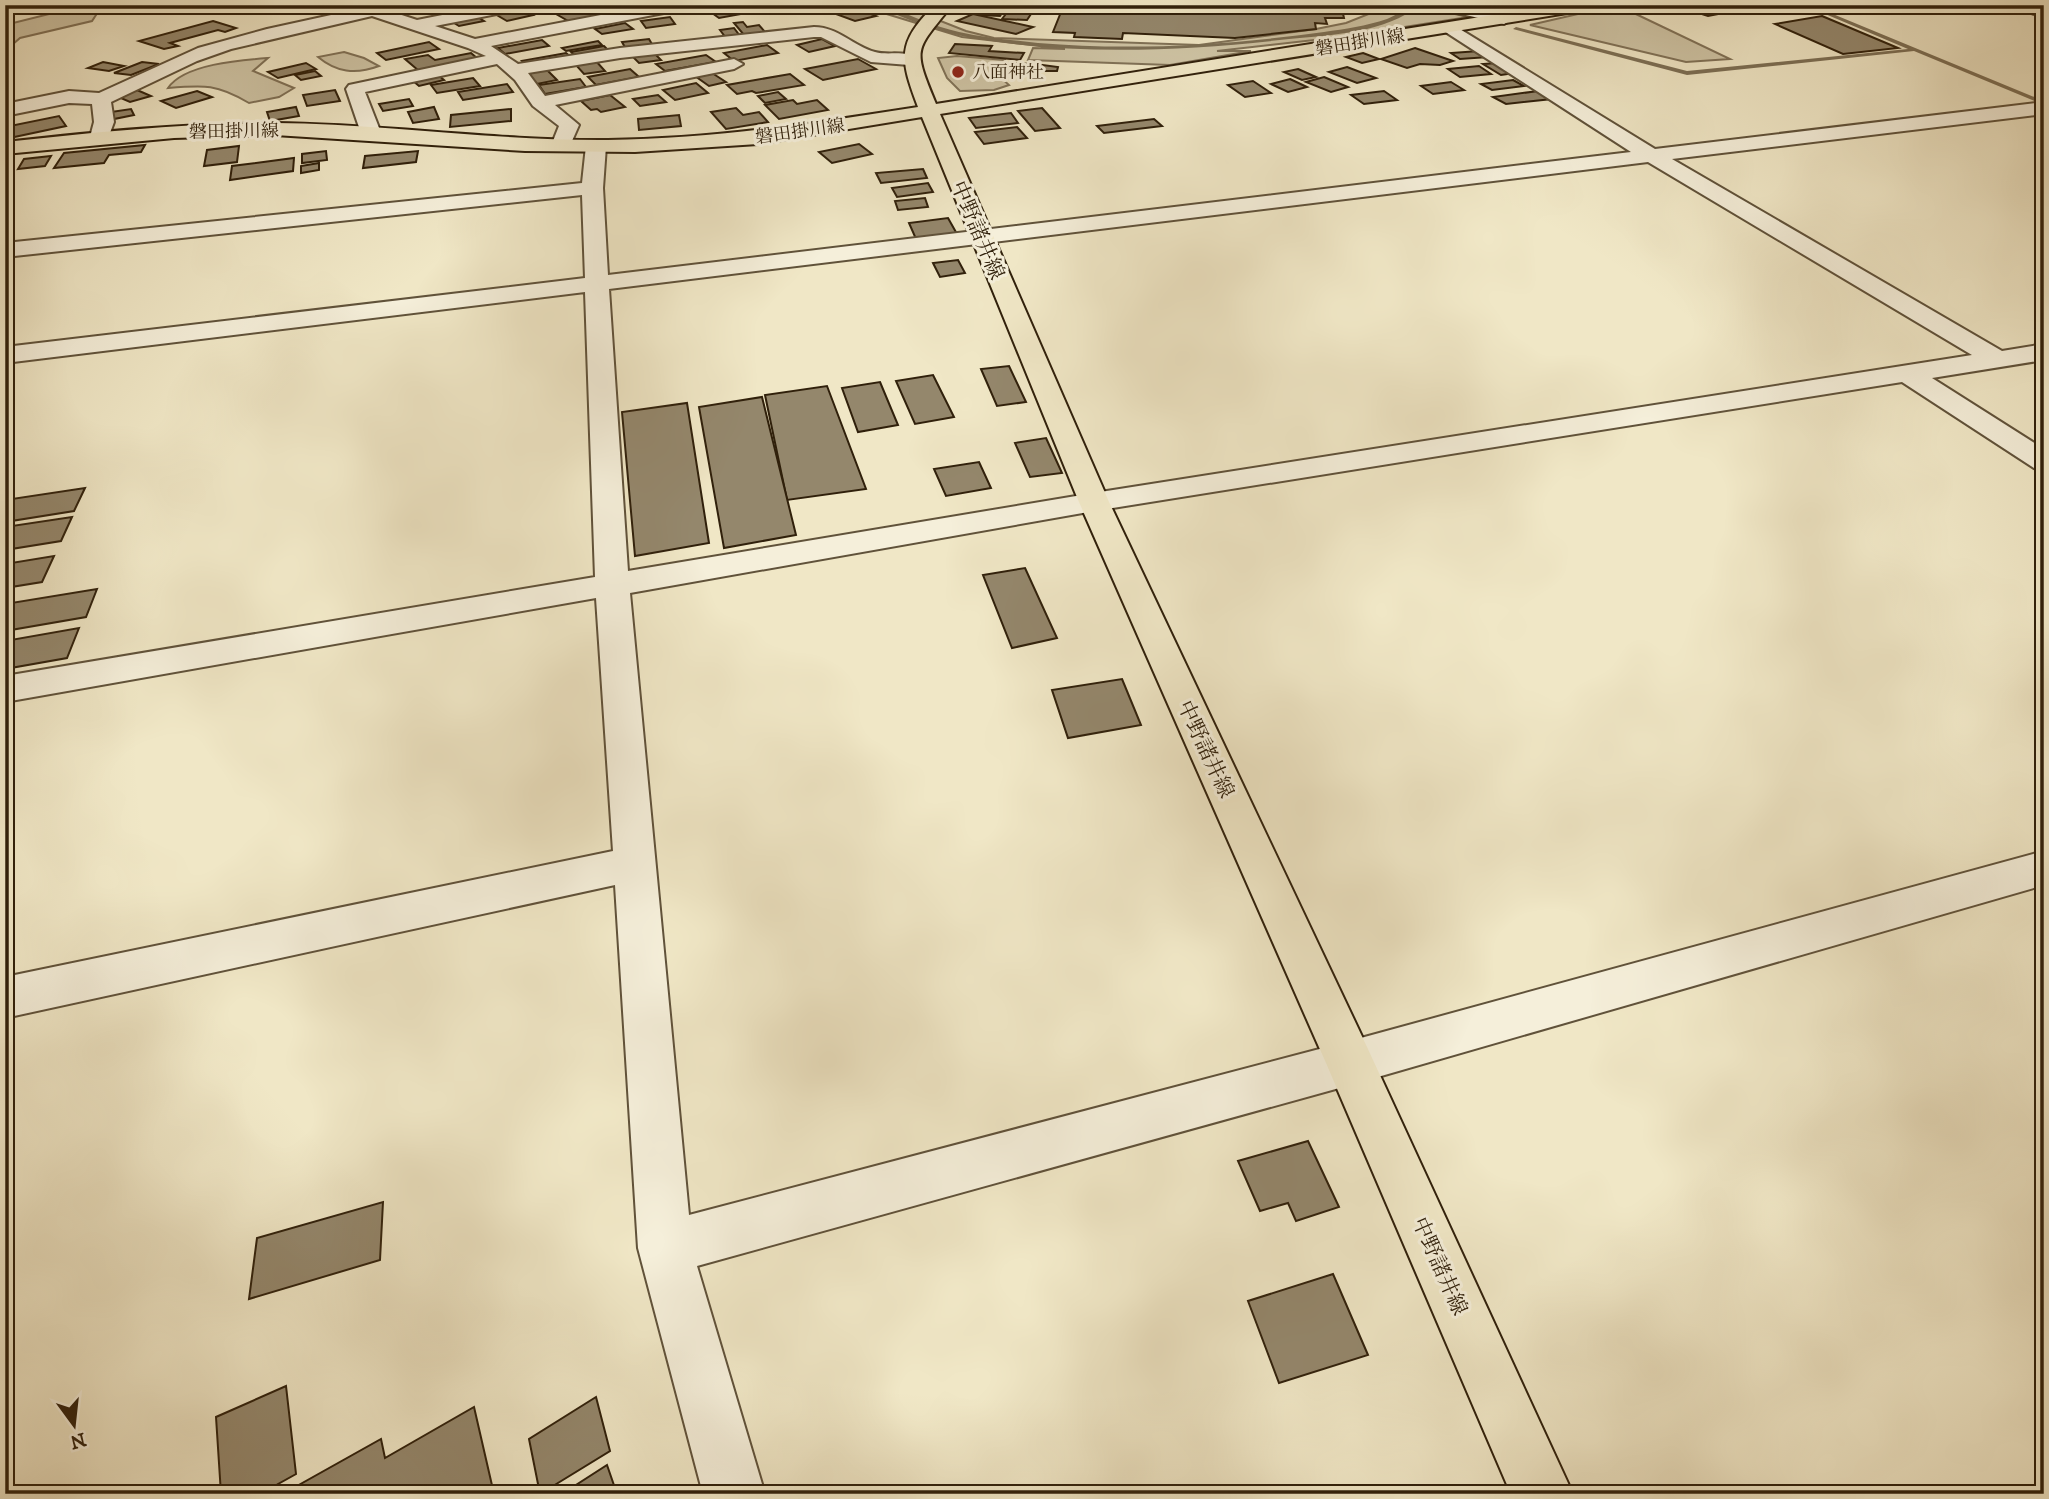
<svg xmlns="http://www.w3.org/2000/svg" width="2049" height="1499" viewBox="0 0 2049 1499" font-family="'IM FELL DW Pica','Noto Serif JP',serif">
  <style>
    .green { fill: #cfc5a6; stroke: #807258; stroke-width: 2 }
    .lines { fill: none; stroke-linecap: round; stroke-linejoin: round }
    .stream { fill: #7c6f55; fill-rule: evenodd }
    .building { fill: #94876c; stroke: #30200b; stroke-width: 2 }
    .minor-casing { stroke: #60523a; stroke-width: 4 }
    .major-casing { stroke: #30200b; stroke-width: 4 }
    .minor { fill: #f5efda; fill-rule: evenodd }
    .major { fill: #f0e7c6; fill-rule: evenodd }
    .poi-dot { fill: #8f2418; stroke: #f5efda; stroke-width: 2.5 }
    .labels { text-anchor: middle; stroke-width: 6; stroke-linejoin: round; paint-order: stroke }
    .far-street-label { font-size: 18px; fill: #30200b; stroke: #f5efda }
    .far-poi-label { font-size: 18px; fill: #30200b; stroke: #f5efda; text-anchor: start }
    .street-label { font-size: 21px; fill: #30200b; stroke: #f5efda }
  </style>
  <rect width="100%" height="100%" fill="#f0e7c6"/>
  <filter id="stains"><feTurbulence type="fractalNoise" baseFrequency=".00286" numOctaves="4"/><feColorMatrix values="0 0 0 0 .2 0 0 0 0 .09 0 0 0 0 .02 0 0 0 .5 -.17"/></filter>
  <radialGradient id="worn" r=".72"><stop offset=".6" stop-color="#630" stop-opacity="0"/><stop offset="1" stop-color="#630" stop-opacity=".3"/></radialGradient>
  <g class="green">
    <polygon points="857,5 900,5 966,31 994,38 1199,45 1316,29 1346,23 1391,5 1434,5 1433,9 1468,17 1341,37 1217,51 1251,51 1170,65 1028,60 1033,48 1065,49 962,37"/>
    <polygon points="1617,5 1730,59 1686,62 1530,25"/>
    <polygon points="77,7 98,12 92,21 20,38 5,51 5,25"/>
    <path d="M344,52l20,6 15,8c-24,9 -43,6 -61,-9z"/>
    <polygon points="957,56 1005,60 1000,77 1009,85 994,90 960,91 947,78 938,58"/>
    <path d="M268,58l-15,13 41,17 -15,9 -30,6c-32,-19 -44,-18 -81,-15 16,-24 73,-28 100,-30z"/>
  </g>
  <g class="lines">
    <g class="stream">
      <path d="M877,5h7c25,10 49,21 75,27 26,6 53,8 79,11 95,8 192,2 286,-11 21,-3 42,-6 63,-13 10,-4 22,-14 33,-14 -35,28 -88,30 -131,34 -105,12 -213,17 -317,-1 -32,-6 -67,-18 -95,-33z"/>
      <polygon points="1804,5 1811,5 2044,101 2044,105 1914,51 1687,75 1513,29 1516,27 1687,71 1908,49"/>
    </g>
  </g>
  <g class="building">
    <polygon points="23,5 65,5 66,6 13,14 8,8"/>
    <polygon points="551,5 568,5 572,7 552,12 543,7"/>
    <polygon points="617,5 641,5 645,7 618,13 608,7"/>
    <polygon points="741,5 752,12 719,18 708,10"/>
    <polygon points="847,5 876,16 855,21 825,10"/>
    <polygon points="1042,5 1341,5 1344,18 1325,18 1327,24 1315,23 1316,29 1235,38 1123,33 1122,39 1074,37 1075,33 1053,32 1061,12 1040,11"/>
    <polygon points="1717,5 1734,11 1708,16 1689,10"/>
    <polygon points="986,8 1005,9 1000,16 981,15"/>
    <polygon points="522,9 533,15 507,21 495,14"/>
    <polygon points="575,10 581,13 598,10 607,15 570,22 556,14"/>
    <polygon points="1009,10 1033,11 1027,20 1002,19"/>
    <polygon points="973,14 1033,27 1016,34 957,21"/>
    <polygon points="476,16 484,21 459,26 451,21"/>
    <polygon points="1822,16 1898,48 1843,54 1775,24"/>
    <polygon points="670,17 675,24 646,28 641,21"/>
    <polygon points="213,21 236,28 225,32 218,30 170,43 178,46 164,49 139,41"/>
    <polygon points="743,22 747,27 759,25 765,32 744,35 734,23"/>
    <polygon points="625,23 633,29 602,34 595,29"/>
    <polygon points="734,28 740,36 726,38 720,30"/>
    <polygon points="649,39 653,46 626,49 622,42"/>
    <polygon points="822,39 835,46 809,52 797,45"/>
    <polygon points="542,40 549,46 505,54 498,48"/>
    <polygon points="598,41 602,45 566,51 562,48"/>
    <polygon points="429,42 439,49 386,60 377,53"/>
    <polygon points="955,44 992,46 989,51 1024,53 1020,60 949,53"/>
    <polygon points="767,45 778,53 734,61 724,53"/>
    <polygon points="604,46 609,51 576,57 571,52"/>
    <polygon points="1415,48 1453,61 1440,65 1420,64 1407,68 1381,59"/>
    <polygon points="1479,51 1489,57 1460,59 1451,53"/>
    <polygon points="653,52 661,60 639,63 632,56"/>
    <polygon points="471,53 478,59 419,71 405,59 428,55 435,60"/>
    <polygon points="566,53 572,58 527,66 522,61"/>
    <polygon points="1363,53 1379,59 1362,63 1346,57"/>
    <polygon points="706,55 716,62 665,71 656,64"/>
    <polygon points="858,59 876,69 823,80 805,69"/>
    <polygon points="595,60 605,71 584,74 575,64"/>
    <polygon points="103,62 124,66 109,71 88,68"/>
    <polygon points="142,62 159,64 131,75 114,73"/>
    <polygon points="306,63 316,69 278,78 268,72"/>
    <polygon points="1008,63 1035,64 1058,67 1057,71 1006,71"/>
    <polygon points="1497,63 1515,73 1501,75 1483,64"/>
    <polygon points="1479,66 1491,74 1460,77 1448,69"/>
    <polygon points="1347,67 1376,78 1357,83 1329,72"/>
    <polygon points="546,69 557,80 537,84 526,73"/>
    <polygon points="630,69 639,77 596,85 588,77"/>
    <polygon points="1298,69 1316,77 1302,80 1284,72"/>
    <polygon points="315,71 321,76 301,80 295,75"/>
    <polygon points="712,73 726,82 709,86 695,76"/>
    <polygon points="790,74 804,85 756,93 752,91 737,94 727,85"/>
    <polygon points="438,75 444,80 419,86 412,80"/>
    <polygon points="1324,77 1348,87 1331,92 1306,82"/>
    <polygon points="473,78 480,86 437,93 431,85"/>
    <polygon points="580,79 586,87 545,94 539,85"/>
    <polygon points="1290,79 1307,87 1288,92 1271,84"/>
    <polygon points="1513,80 1524,86 1492,90 1481,84"/>
    <polygon points="1253,81 1271,93 1245,97 1228,85"/>
    <polygon points="1451,82 1464,90 1433,94 1421,86"/>
    <polygon points="696,83 708,93 675,100 663,90"/>
    <polygon points="507,84 513,92 463,100 458,92"/>
    <polygon points="137,90 151,96 130,102 116,96"/>
    <polygon points="335,90 340,101 307,106 303,95"/>
    <polygon points="197,91 212,97 176,108 161,101"/>
    <polygon points="1384,91 1397,100 1364,104 1351,95"/>
    <polygon points="1538,91 1552,99 1506,104 1493,97"/>
    <polygon points="778,92 786,99 765,103 758,96"/>
    <polygon points="610,95 625,107 601,112 597,109 591,110 581,101"/>
    <polygon points="658,95 666,102 640,106 633,99"/>
    <polygon points="409,99 413,106 383,111 379,104"/>
    <polygon points="793,100 797,104 817,100 828,110 779,119 765,105"/>
    <polygon points="296,107 299,116 270,121 267,112"/>
    <polygon points="434,107 439,119 413,123 408,112"/>
    <polygon points="736,108 743,115 759,112 768,122 726,129 711,112"/>
    <polygon points="1042,108 1060,128 1035,131 1018,111"/>
    <polygon points="131,109 134,115 114,119 111,112"/>
    <polygon points="511,109 511,121 450,127 451,115"/>
    <polygon points="1011,113 1018,123 976,128 969,118"/>
    <polygon points="679,115 681,126 639,130 638,119"/>
    <polygon points="59,116 66,126 5,139 5,127"/>
    <polygon points="1154,119 1162,126 1104,133 1097,126"/>
    <polygon points="1017,127 1027,138 984,144 975,132"/>
    <polygon points="859,144 872,154 832,163 819,152"/>
    <polygon points="145,145 141,152 109,155 104,163 54,168 64,153"/>
    <polygon points="239,146 237,162 204,166 207,150"/>
    <polygon points="326,151 327,160 302,163 302,154"/>
    <polygon points="418,151 416,162 363,168 365,156"/>
    <polygon points="51,156 45,166 18,169 24,159"/>
    <polygon points="294,158 293,171 230,180 232,166"/>
    <polygon points="319,163 319,170 301,173 301,166"/>
    <polygon points="923,169 927,178 881,183 876,173"/>
    <polygon points="928,183 933,192 897,197 892,188"/>
    <polygon points="925,198 928,207 898,210 895,201"/>
    <polygon points="948,218 957,234 916,239 909,223"/>
    <polygon points="958,260 965,273 940,277 933,263"/>
    <polygon points="1009,366 1026,402 997,406 981,369"/>
    <polygon points="933,375 954,417 915,424 896,381"/>
    <polygon points="880,382 898,425 858,432 842,388"/>
    <polygon points="827,386 866,489 787,500 765,395"/>
    <polygon points="762,397 796,535 724,548 699,407"/>
    <polygon points="687,403 709,543 635,556 622,412"/>
    <polygon points="1046,438 1062,473 1030,477 1015,443"/>
    <polygon points="979,462 991,488 946,496 934,469"/>
    <polygon points="85,488 74,511 5,522 5,500"/>
    <polygon points="72,517 61,541 5,550 5,527"/>
    <polygon points="54,556 42,582 5,588 5,564"/>
    <polygon points="1025,568 1057,638 1012,648 983,575"/>
    <polygon points="97,589 86,617 5,631 5,604"/>
    <polygon points="79,628 67,658 5,669 5,641"/>
    <polygon points="1122,679 1141,725 1068,738 1052,690"/>
    <polygon points="1308,1141 1339,1207 1296,1221 1288,1203 1260,1211 1238,1161"/>
    <polygon points="383,1202 380,1260 249,1299 257,1238"/>
    <polygon points="1333,1274 1368,1355 1279,1383 1248,1301"/>
    <polygon points="286,1386 296,1474 260,1494 221,1494 216,1417"/>
    <polygon points="596,1397 610,1451 540,1494 529,1439"/>
    <polygon points="474,1407 494,1494 298,1494 297,1486 381,1439 385,1458"/>
    <polygon points="607,1465 617,1494 562,1494"/>
  </g>
  <g class="lines">
    <g class="minor-casing">
      <g id="minor">
        <path d="M346,5h25l46,15 76,-15h33l-8,5 -83,16 40,13 178,-34 24,2 -8,5 -178,34 27,18 102,-16 194,-21c24,0 39,19 61,25 13,4 33,-3 43,8l-9,5 -38,-3 -50,-25h-7l-194,21 -92,15 17,23 189,-37 9,5 -9,5 -179,36 24,20 -11,25h-14l-3,-4 8,-20 -26,-20 -18,-26 -18,-16 -132,28 16,41 -10,6 -10,-6 -15,-44 3,-4 137,-29 -18,-8 -96,-32 -141,33 -34,12 -86,41 3,20 -7,19 -7,2 -10,-6 4,-15 -2,-18 -23,-1 -64,13v-12l64,-13 30,2 99,-45 69,-19 87,-19z"/>
        <polygon points="1434,5 1464,5 1510,16 1512,19 1504,24 1436,8"/>
        <polygon points="2017,5 2044,7 2044,18 2019,8"/>
        <path d="M1450,23l205,126 389,-47v12l-372,45 330,192 42,-7v16l-112,18 112,71v22l-10,-3 -132,-86 -808,129 -464,82 59,622 661,-174 694,-190v34l-694,200 -653,181 68,228h-62l-65,-246 -23,-363 -610,133v-41l608,-126 -17,-253 -591,104v-26l590,-99 -10,-285 -580,71v-16l580,-69 -3,-83 -577,62v-14l577,-60 4,-37 3,-4h14l3,4 -3,42 5,87 1023,-123 -187,-121 -2,-3zM1648,162l324,193 -878,138 -466,78 -19,-282z"/>
      </g>
    </g>
    <g class="major-casing">
      <path id="major" d="M935,5h17c-37,47 -40,41 -16,99l619,-99h39l-8,5 -646,104 169,388 258,545 206,447h-62l-185,-431 -247,-561 -157,-385 -164,27 -123,8 -110,-1 -250,-16 -101,3 -169,16v-12c90,-10 180,-19 270,-19 111,1 221,18 333,17 105,-1 207,-17 310,-33 -18,-48 -22,-64 17,-102z"/>
    </g>
    <use href="#minor" class="minor"/>
    <use href="#major" class="major"/>
  </g>
  <circle class="poi-dot" cx="958" cy="72" r="7"/>
  <g class="labels">
    <g class="far-street-label">
      <text transform="translate(1360 42) rotate(-9)" y="6">磐田掛川線</text>
      <text transform="translate(234 131) rotate(-1)" y="6">磐田掛川線</text>
      <text transform="translate(800 131) rotate(-8)" y="6">磐田掛川線</text>
    </g>
    <g class="far-poi-label">
      <text x="972" y="78">八面神社</text>
    </g>
    <g class="street-label">
      <text transform="translate(978 230) rotate(67)" y="7">中野諸井線</text>
      <text transform="translate(1206 749) rotate(65)" y="7">中野諸井線</text>
      <text transform="translate(1440 1266) rotate(66)" y="7">中野諸井線</text>
    </g>
  </g>
  <rect width="2049" height="1499" fill="none" stroke="#f0e7c6" stroke-width="28"/>
  <rect x="7" y="7" width="2035" height="1485" fill="none" stroke="#30200b" stroke-width="3.5"/>
  <rect x="14" y="14" width="2021" height="1471" fill="none" stroke="#30200b" stroke-width="2"/>
  <g transform="translate(74 1425) rotate(165)" stroke="#f5efda" stroke-width="5" paint-order="stroke">
  <path d="M0-5L12 26L0 18L-12 26Z" fill="#30200b"/>
  <text y="-10" font-size="19" font-weight="bold" text-anchor="middle" fill="#30200b">N</text>
  </g>
  <rect width="100%" height="100%" filter="url(#stains)"/>
  <rect width="100%" height="100%" fill="url(#worn)"/>
</svg>
